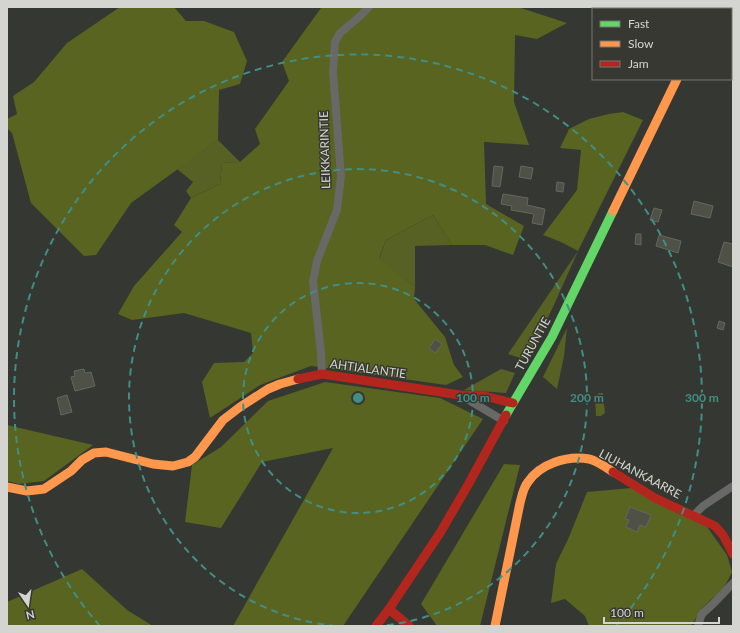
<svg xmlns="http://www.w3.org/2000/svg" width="740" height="633" viewBox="0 0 740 633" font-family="Lato,sans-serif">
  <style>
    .green { fill: #566123 }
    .forest { fill: #58641f }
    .building { fill: #4f5146; stroke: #656662 }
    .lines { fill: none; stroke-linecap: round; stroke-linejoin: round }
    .street { stroke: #686867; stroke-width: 8 }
    .fast { stroke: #63d668; stroke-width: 9 }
    .slow { stroke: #ff974d; stroke-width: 9 }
    .jam { stroke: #b3261e; stroke-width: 9 }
    .ring { fill: none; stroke: #408e86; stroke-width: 2; stroke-dasharray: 7 5 }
    .labels { text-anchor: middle; stroke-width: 3; stroke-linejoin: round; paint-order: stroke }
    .street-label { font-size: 12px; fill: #d4d5d0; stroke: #363831 }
    .centre { fill: #408e86; stroke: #363831; stroke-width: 2 }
    .ring-label { font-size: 12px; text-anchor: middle; font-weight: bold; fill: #408e86; stroke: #363831; stroke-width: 3; stroke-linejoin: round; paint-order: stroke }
  </style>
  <rect width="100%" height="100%" fill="#353732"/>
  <g class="green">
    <polygon points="218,140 240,162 222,163 220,184 191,198 186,191 193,182 177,169"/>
    <polygon points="433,215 452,245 415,246 415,287 379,259 386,240"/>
    <polygon points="578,251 554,305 527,360 508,354"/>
    <polygon points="567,328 564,356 557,389 543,377"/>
    <polygon points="501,369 515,373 506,393 464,390"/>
    <polygon points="599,393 603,393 605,413 601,416 596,416 595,397"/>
  </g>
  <g class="forest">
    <polygon points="120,7 174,7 186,21 204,21 234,32 247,61 240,84 219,90 218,140 131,203 96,255 84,256 31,203 12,133 7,128 7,119 17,114 13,96 34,82 67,43"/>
    <polygon points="334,7 518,7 567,23 537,39 515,35 514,102 529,145 484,142 486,204 524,226 513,255 485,245 452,245 433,215 386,240 379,258 415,287 414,299 445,337 454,365 463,377 446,385 311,366 260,385 210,418 202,382 214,363 244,362 253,353 251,333 184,313 132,320 118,314 134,286 182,232 174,225 191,198 220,184 222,163 240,162 260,144 255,129 289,81 282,62 321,8"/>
    <polygon points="623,112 643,120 578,251 561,242 543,235 577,190 581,150 560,148 569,129 589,119 609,114"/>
    <polygon points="325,382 440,398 483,419 343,626 233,626 333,448 262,462 221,528 185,522 192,465 221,447 268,401"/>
    <polygon points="7,425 93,445 44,481 19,484 7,481"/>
    <polygon points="504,464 520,465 480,626 437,626 421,604"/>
    <polygon points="631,488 705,524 727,555 732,572 724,588 702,608 691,626 589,626 585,616 565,599 551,603 556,564 569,537 587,492"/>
    <polygon points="82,569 127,610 153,626 7,626 7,602"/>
  </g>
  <g class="building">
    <polygon points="494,166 503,167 500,187 492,186"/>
    <polygon points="521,166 533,168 531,179 519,177"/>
    <polygon points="557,182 564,183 563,192 556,191"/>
    <polygon points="503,194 528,198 527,205 545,209 542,225 532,223 534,214 511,210 512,206 501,204"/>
    <polygon points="694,201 713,206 710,218 691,214"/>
    <polygon points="654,208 662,210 658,222 650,220"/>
    <polygon points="636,234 641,234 641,245 635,244"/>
    <polygon points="659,235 681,241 678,253 656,246"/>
    <polygon points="724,242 733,244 733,267 718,262"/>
    <polygon points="719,321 725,323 723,330 717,328"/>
    <polygon points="435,339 442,344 435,353 429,348"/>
    <polygon points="84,369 85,373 91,372 95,386 75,391 71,377 75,376 74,371"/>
    <polygon points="67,395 72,412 61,415 57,398"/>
    <polygon points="630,507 651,515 646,527 640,525 637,532 626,527 629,520 625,519"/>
  </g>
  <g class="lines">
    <g class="street">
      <polyline points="322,374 321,353 313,281 317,261 337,210 341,176 333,72 335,42 340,33 359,17 369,7"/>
      <polyline points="462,396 504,421"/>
      <polyline points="694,515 703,506 733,486"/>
      <polyline points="698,626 701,616 703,613 714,603 733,583"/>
    </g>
    <polyline class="fast" points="506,415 552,337 613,211"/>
    <g class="slow">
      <polyline points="711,9 712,7"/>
      <polyline points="613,211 677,79"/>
      <polyline points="7,487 27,491 44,489 71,471 82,460 94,453 106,452 153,464 173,466 188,462 195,457 223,420 240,407 268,389 280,384 298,379"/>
      <path d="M495,626l25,-123c2,-7 3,-15 8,-21 12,-18 39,-27 61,-23 9,2 16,8 24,13"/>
    </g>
    <g class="jam">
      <polyline points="298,379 322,374 460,395 484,396 513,403"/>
      <polyline points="613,472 655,498 715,526 723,535 733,554"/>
      <polyline points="376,626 389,609"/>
      <polyline points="409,626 389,609 440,533 468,485 506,415"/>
    </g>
  </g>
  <g class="ring">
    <circle cx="358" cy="398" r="115"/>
    <path d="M336 626A229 229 0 1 1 380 626"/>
    <path d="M100 626A344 344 0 1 1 616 626"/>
  </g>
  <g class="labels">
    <g class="street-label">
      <text transform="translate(325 150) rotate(-92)" y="4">LEIKKARINTIE</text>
      <text transform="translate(533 344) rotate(-61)" y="4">TURUNTIE</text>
      <text transform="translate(368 369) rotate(8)" y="4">AHTIALANTIE</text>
      <text transform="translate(640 474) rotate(28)" y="4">LIUHANKAARRE</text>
    </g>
  </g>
  <circle cx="358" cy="398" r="6" class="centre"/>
  <g class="ring-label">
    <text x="473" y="402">100 m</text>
    <text x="587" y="402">200 m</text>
    <text x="702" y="402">300 m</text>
  </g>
  <rect width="740" height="633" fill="none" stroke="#d4d5d0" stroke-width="16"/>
  <rect x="592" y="8" width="140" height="72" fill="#363831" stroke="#757771"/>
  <rect x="600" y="21" width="20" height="6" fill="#63d668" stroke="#757771"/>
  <text x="628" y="28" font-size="12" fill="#d4d5d0">Fast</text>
  <rect x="600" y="41" width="20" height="6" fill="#ff974d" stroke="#757771"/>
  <text x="628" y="48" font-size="12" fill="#d4d5d0">Slow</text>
  <rect x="600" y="61" width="20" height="6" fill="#b3261e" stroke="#757771"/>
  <text x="628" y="68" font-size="12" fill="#d4d5d0">Jam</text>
  <g transform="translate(28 605) rotate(167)" stroke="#363831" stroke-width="3" paint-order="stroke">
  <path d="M0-3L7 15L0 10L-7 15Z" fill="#d4d5d0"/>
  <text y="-6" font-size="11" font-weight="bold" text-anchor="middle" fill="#d4d5d0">N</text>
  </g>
  <path d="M604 617v6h115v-6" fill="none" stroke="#d4d5d0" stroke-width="2"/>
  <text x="610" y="617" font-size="12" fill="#d4d5d0" stroke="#363831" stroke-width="3" paint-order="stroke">100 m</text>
</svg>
